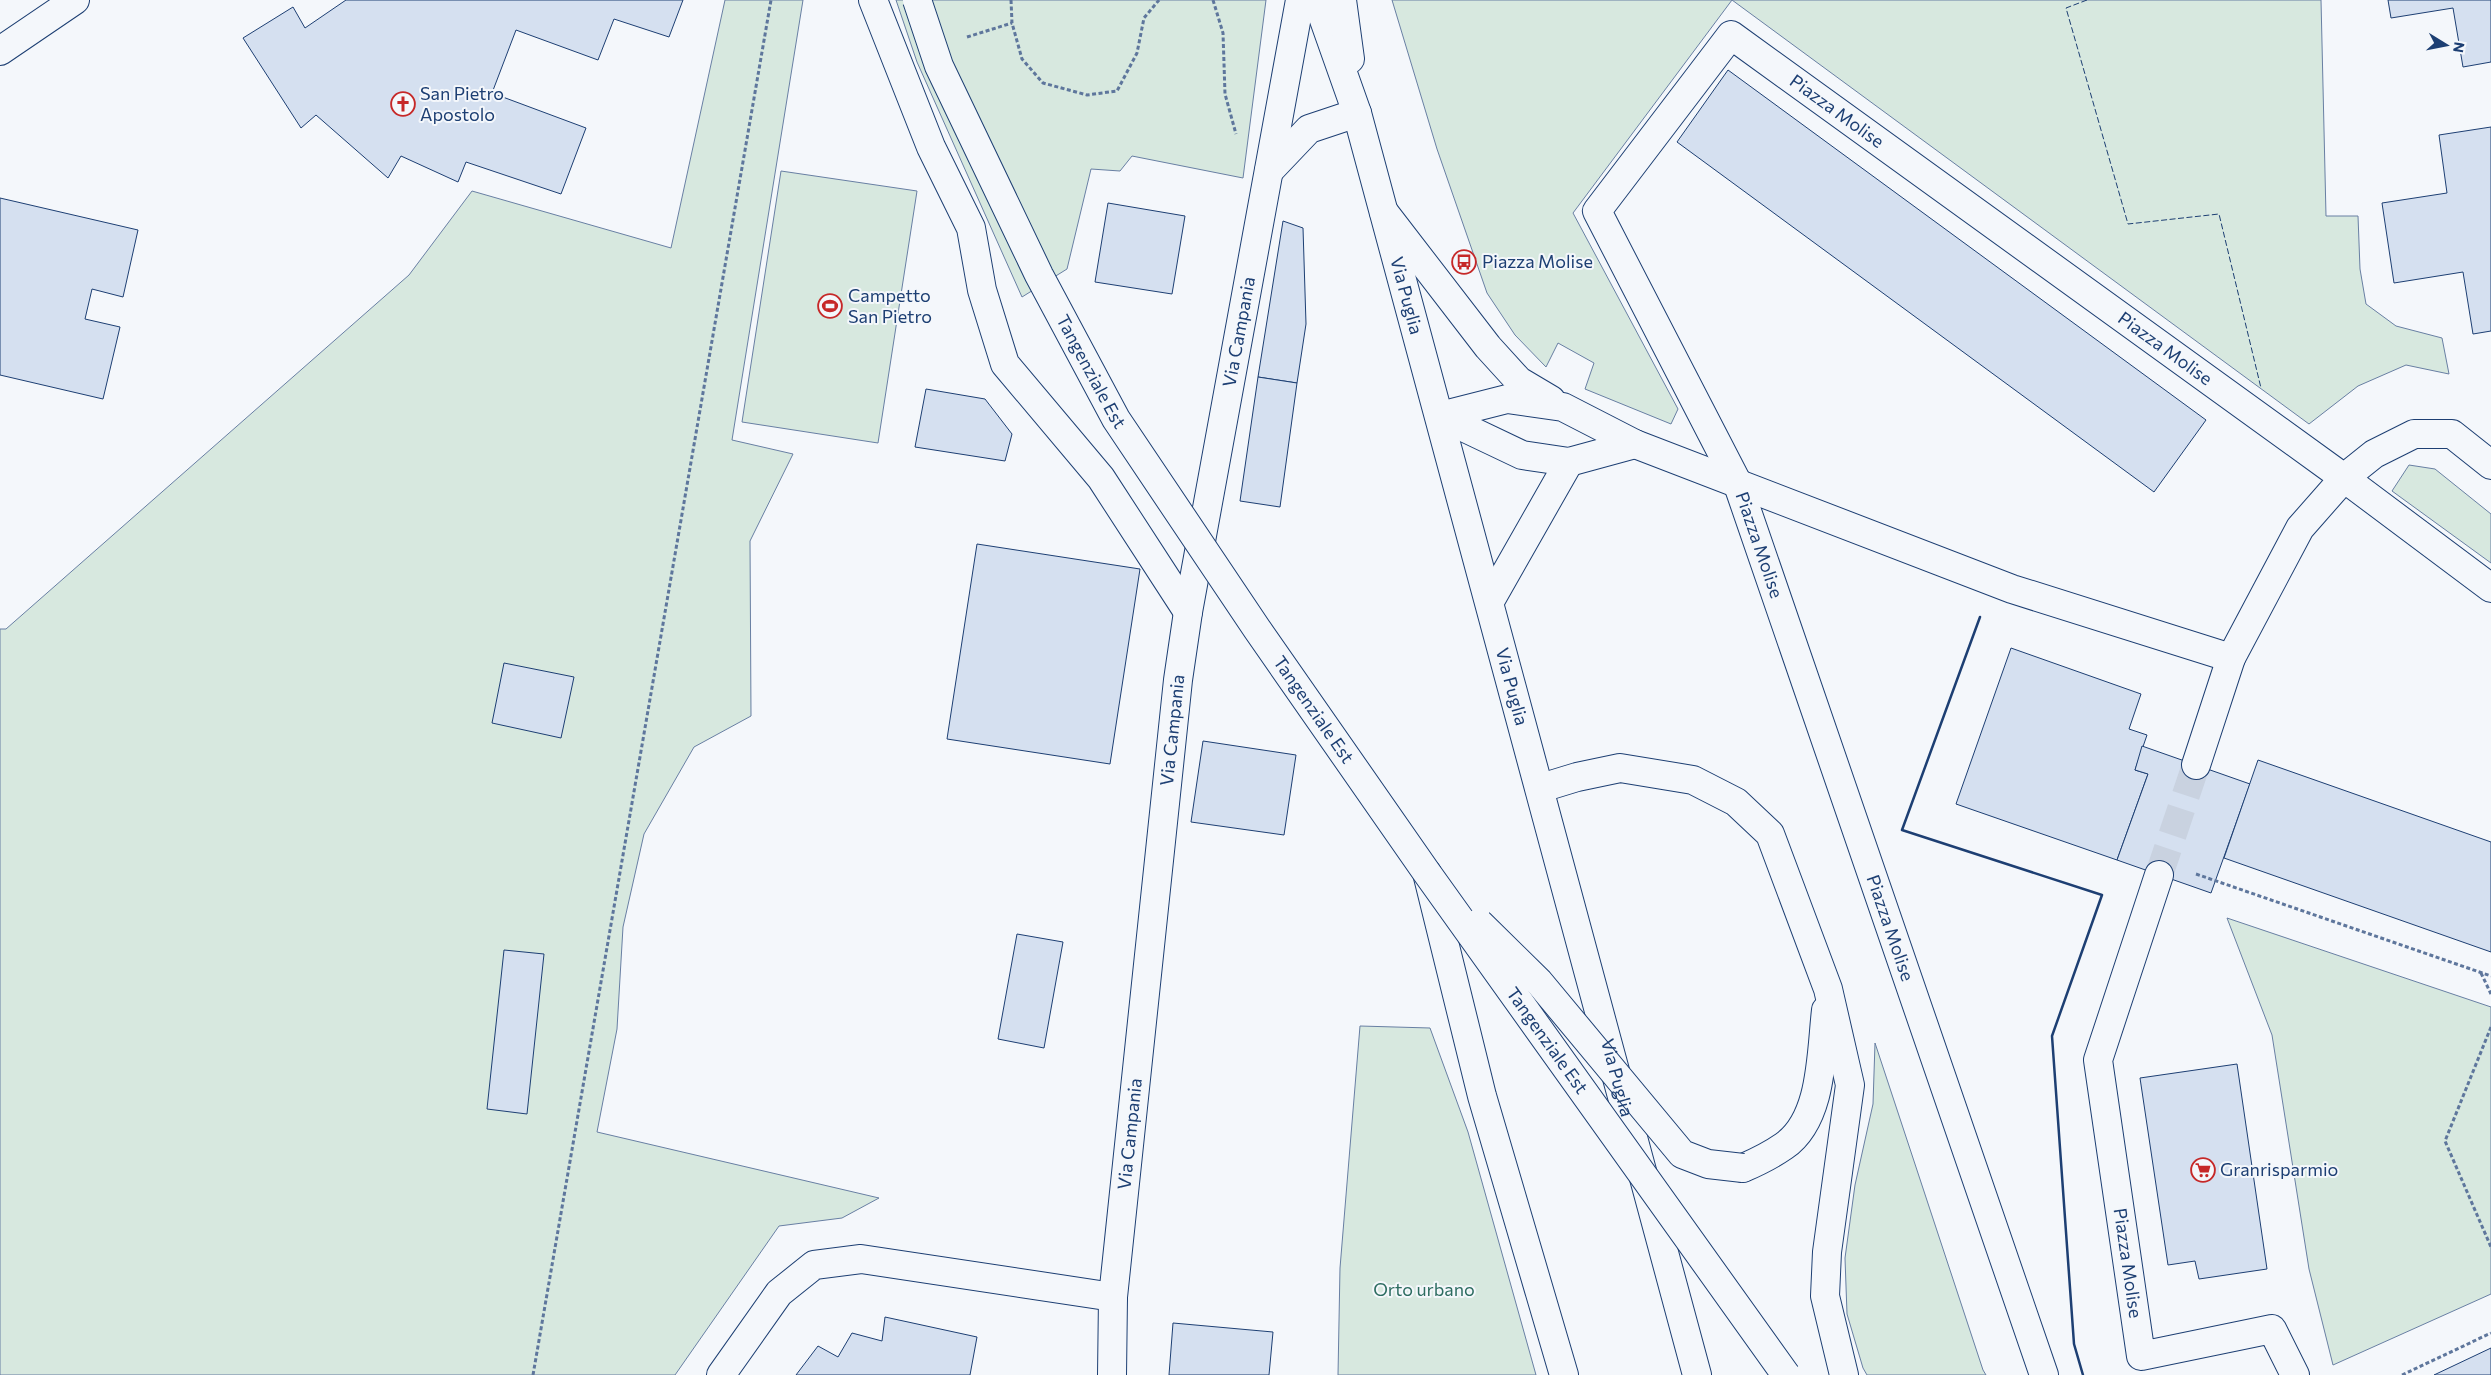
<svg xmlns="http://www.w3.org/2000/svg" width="2491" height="1375" viewBox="0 0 2491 1375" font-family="Commissioner,sans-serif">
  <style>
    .green { fill: #d7e8df; stroke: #687fa3 }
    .building { fill: #d5e0f0; stroke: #1d3f73 }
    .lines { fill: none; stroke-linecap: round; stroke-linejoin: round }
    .minor-tunnel { stroke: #c9d2e0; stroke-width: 28; stroke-dasharray: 28 14; stroke-linecap: butt }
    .minor-casing { stroke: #1d3f73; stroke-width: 30 }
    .major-casing { stroke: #1d3f73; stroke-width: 30 }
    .path { stroke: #5e769c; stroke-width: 3; stroke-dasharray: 4 2.5; stroke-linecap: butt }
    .minor { stroke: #f4f7fb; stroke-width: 28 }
    .major { stroke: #f4f7fb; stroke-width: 28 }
    .major-bridge-casing { stroke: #1d3f73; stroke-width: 30; stroke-linecap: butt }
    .major-bridge { stroke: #f4f7fb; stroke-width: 28 }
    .fence { stroke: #1d3f73; stroke-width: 1; stroke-dasharray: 6 2.5; stroke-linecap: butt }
    .wall { stroke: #1d3f73; stroke-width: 2.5 }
    .labels { text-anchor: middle; stroke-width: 4; stroke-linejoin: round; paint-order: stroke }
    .poi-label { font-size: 18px; fill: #1d3f73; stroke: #f4f7fb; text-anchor: start }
    .street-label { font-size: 18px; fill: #1d3f73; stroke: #f4f7fb }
    .park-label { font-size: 18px; fill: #2c6c60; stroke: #f4f7fb }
  </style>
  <rect width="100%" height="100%" fill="#f4f7fb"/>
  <g class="green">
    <polygon points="725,0 803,0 732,440 793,454 750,541 751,716 694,747 644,834 623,927 617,1029 597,1132 879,1198 842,1218 779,1226 675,1375 0,1375 0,629 6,629 409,275 472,191 671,248"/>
    <polygon points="896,0 1266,0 1243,178 1132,156 1120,171 1091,169 1067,269 1022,297 917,62"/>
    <polygon points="1392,0 2321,0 2326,216 2358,216 2360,269 2366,304 2396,326 2442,338 2449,374 2406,365 2358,386 2309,424 1732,0 1573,213 1678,409 1671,424 1585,389 1594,363 1558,343 1546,367 1515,335 1487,293 1437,149"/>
    <polygon points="781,171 917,191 878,443 742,422"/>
    <polygon points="2409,465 2435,469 2491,514 2491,563 2392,491"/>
    <polygon points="2227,918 2491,1007 2491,1294 2333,1365 2309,1269 2272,1035"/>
    <polygon points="1360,1026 1430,1028 1468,1132 1536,1375 1338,1375 1340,1268"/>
    <polygon points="1875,1043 1983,1370 1986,1375 1867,1375 1863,1368 1847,1314 1845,1258 1855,1185 1873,1104"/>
  </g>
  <g class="building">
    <polygon points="346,0 683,0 669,37 614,19 598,60 516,30 492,93 586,128 561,194 466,162 458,182 401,156 388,178 316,115 301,128 243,38 293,7 305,28"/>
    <polygon points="2388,0 2491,0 2491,62 2463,67 2453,8 2391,18"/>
    <polygon points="1728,70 2206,420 2154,492 1677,142"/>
    <polygon points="2491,127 2491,331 2473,334 2463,272 2394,283 2382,203 2447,193 2439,135"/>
    <polygon points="0,198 138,230 123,297 92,289 85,319 120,327 103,399 0,375"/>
    <polygon points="1108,203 1185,216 1172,294 1095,282"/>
    <polygon points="1283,221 1303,228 1306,324 1297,383 1258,377"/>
    <polygon points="1258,377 1297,383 1280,507 1240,501"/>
    <polygon points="926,389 985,399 1012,434 1005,461 915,447"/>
    <polygon points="977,544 1140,569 1110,764 947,739"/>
    <polygon points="2011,648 2141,694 2129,729 2147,735 2135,770 2148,774 2117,860 1956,804"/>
    <polygon points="504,663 574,677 561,738 492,723"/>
    <polygon points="1203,741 1296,755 1284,835 1191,822"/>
    <polygon points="2142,746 2250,784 2211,893 2117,860 2148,774 2135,770"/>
    <polygon points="2258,760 2491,842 2491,952 2224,858"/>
    <polygon points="1017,934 1063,942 1044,1048 998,1039"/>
    <polygon points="504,950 544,954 527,1114 487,1109"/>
    <polygon points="2237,1064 2267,1269 2199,1279 2195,1261 2168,1265 2140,1078"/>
    <polygon points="885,1317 977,1337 970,1375 796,1375 818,1346 838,1357 852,1333 882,1341"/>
    <polygon points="1173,1323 1273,1332 1269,1375 1169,1375"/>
    <polygon points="2491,1348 2491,1375 2434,1375"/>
  </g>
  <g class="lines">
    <polyline class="minor-tunnel" points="2159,875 2196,765"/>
    <g class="minor-casing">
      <g id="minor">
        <polyline points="873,0 931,147 971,228 982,290 1005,364 1101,478 1188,612"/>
        <polyline points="1269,171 1309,129 1357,113"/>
        <polyline points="1384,212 1488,347 1519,381 1551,400"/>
        <polyline points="1440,416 1507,399 1563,407 1635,444 2012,589 2231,658 2300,528 2344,478 2491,588"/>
        <polyline points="1440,416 1522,455 1569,462 1635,444"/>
        <polyline points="1490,601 1569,462"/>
        <polyline points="2196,765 2231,658"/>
        <path id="s1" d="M2159,875l-61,185 43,296 131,-27 23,46"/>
        <polyline points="721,1375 779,1293 814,1265 861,1259 1113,1297"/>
        <path id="s2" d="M1112,1375l1,-78 65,-617 10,-68 112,-612"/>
        <path id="s3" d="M2044,1375l-307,-893 -140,-271 134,-176 613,443 30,-24 40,-20h38l39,31"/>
      </g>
    </g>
    <g class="major-casing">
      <g id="major">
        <path id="s4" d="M1317,0l40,113 340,1262"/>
        <polyline points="1342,0 1350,59"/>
        <polyline points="0,51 75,0"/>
        <polyline points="1541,788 1577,777 1620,768 1693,780 1736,802 1770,834 1828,989 1850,1085 1827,1252 1825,1296 1844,1375"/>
        <polyline points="1427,873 1482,1096 1564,1375"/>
        <path d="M1743,1168c14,-6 28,-13 41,-22 39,-27 37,-93 42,-136"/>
      </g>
    </g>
    <g class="path">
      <polyline points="1011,0 1012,23 1022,59 1043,83 1087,95 1117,91 1137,53 1144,18 1159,0"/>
      <polyline points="1213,0 1223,33 1225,94 1236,134"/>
      <polyline points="967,37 1012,23"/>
      <polyline points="2196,874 2491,976"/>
      <polyline points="2481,973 2491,994"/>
      <polyline points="2491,1027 2445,1141 2491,1247"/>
      <polyline points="533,1375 771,0"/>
      <polyline points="2402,1375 2491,1333"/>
    </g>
    <use href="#minor" class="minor"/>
    <use href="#major" class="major"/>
    <g class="major-bridge-casing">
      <g id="major-bridge">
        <path id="s5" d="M917,0l22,66 100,209 77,144 141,210 170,244 359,502"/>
        <polyline points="1479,923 1539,982 1682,1154 1708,1164 1743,1168"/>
      </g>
    </g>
    <use href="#major-bridge" class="major-bridge"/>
    <polyline class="fence" points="2087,0 2066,8 2128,224 2219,214 2261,388"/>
    <polyline class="wall" points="1980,617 1902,830 2102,895 2052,1036 2074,1344 2083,1375"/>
  </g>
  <defs>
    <g id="church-ring" transform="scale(1.25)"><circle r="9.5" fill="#f4f7fb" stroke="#c62828" stroke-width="1.5"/><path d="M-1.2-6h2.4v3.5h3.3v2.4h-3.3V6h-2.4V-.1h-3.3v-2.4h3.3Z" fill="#c62828"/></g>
    <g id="bus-ring" transform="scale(1.25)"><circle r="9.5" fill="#f4f7fb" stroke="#c62828" stroke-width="1.5"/><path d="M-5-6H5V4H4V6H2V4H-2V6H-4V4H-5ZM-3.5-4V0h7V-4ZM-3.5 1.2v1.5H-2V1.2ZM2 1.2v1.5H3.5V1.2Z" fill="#c62828"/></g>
    <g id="stadium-ring" transform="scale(1.25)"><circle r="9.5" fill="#f4f7fb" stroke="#c62828" stroke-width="1.5"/><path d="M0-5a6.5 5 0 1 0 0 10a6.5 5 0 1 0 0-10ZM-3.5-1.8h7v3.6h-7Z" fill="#c62828"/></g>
    <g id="supermarket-ring" transform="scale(1.25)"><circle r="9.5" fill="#f4f7fb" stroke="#c62828" stroke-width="1.5"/><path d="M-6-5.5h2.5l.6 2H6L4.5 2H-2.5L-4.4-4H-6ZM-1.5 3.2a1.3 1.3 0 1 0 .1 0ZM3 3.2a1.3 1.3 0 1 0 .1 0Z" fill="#c62828"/></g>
  </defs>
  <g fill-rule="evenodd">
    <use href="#church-ring" x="403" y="104"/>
    <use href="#bus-ring" x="1464" y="262"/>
    <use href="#stadium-ring" x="830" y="306"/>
    <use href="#supermarket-ring" x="2203" y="1170"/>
  </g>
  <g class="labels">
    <g class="poi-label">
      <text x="420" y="100">San Pietro<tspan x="420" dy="21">Apostolo</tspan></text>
      <text x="1482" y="268">Piazza Molise</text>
      <text x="848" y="302">Campetto<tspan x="848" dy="21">San Pietro</tspan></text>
      <text x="2220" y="1176">Granrisparmio</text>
    </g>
    <g class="street-label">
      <text dy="6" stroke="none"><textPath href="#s3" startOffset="1601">Piazza Molise</textPath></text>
      <text dy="6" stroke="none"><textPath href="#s4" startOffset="309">Via Puglia</textPath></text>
      <text dy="6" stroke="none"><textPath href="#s2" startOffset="1052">Via Campania</textPath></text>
      <text dy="6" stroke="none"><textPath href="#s3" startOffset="2006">Piazza Molise</textPath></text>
      <text dy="6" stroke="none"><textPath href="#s5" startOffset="411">Tangenziale Est</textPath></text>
      <text transform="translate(1759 545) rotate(71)" y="6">Piazza Molise</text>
      <text dy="6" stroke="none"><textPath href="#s4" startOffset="714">Via Puglia</textPath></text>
      <text dy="6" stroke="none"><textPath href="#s5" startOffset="816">Tangenziale Est</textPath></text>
      <text dy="6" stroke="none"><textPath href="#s2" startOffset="648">Via Campania</textPath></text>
      <text transform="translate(1890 928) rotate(71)" y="6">Piazza Molise</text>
      <text dy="6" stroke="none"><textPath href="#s5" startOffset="1221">Tangenziale Est</textPath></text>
      <text dy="6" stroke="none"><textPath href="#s4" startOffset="1119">Via Puglia</textPath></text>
      <text dy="6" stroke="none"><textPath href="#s2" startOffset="242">Via Campania</textPath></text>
      <text dy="6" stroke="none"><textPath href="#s1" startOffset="400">Piazza Molise</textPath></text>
    </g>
    <g class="park-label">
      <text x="1424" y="1296">Orto urbano</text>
    </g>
  </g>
  <g transform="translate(2446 45) rotate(100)" stroke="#f4f7fb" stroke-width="4" paint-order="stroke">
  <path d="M0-4L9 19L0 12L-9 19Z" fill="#1d3f73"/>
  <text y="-8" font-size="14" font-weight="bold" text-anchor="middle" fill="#1d3f73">N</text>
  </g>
</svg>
